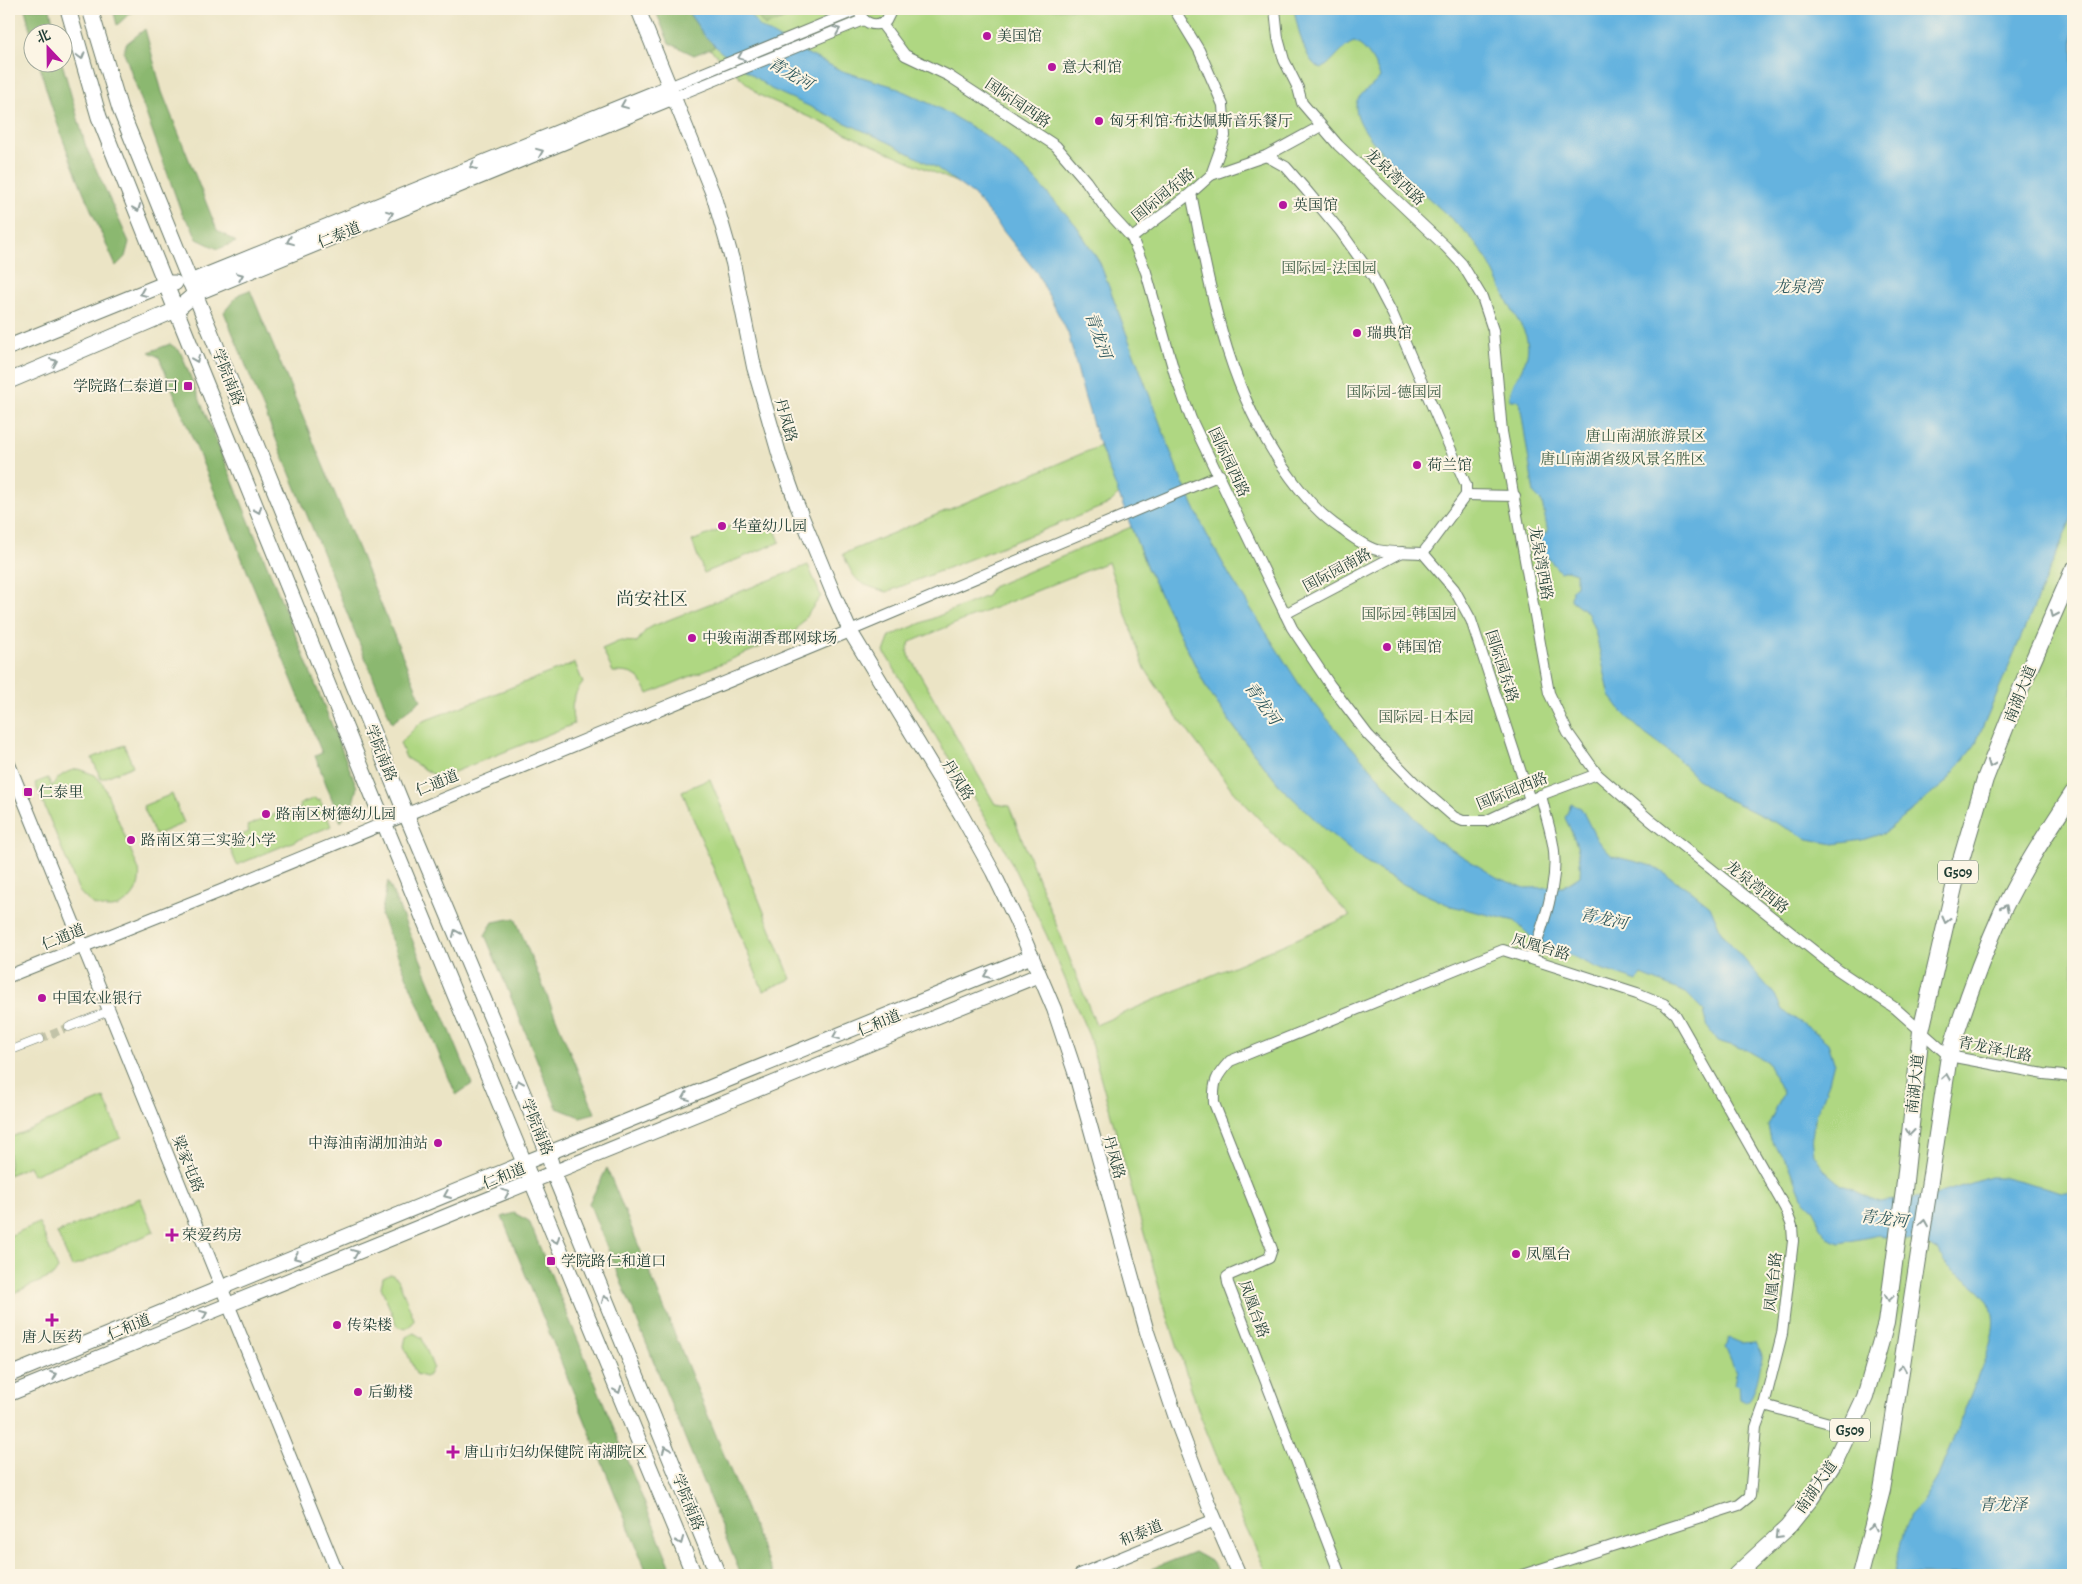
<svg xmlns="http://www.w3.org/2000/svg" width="2082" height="1584" viewBox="0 0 2082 1584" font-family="Alegreya,'Noto Serif SC',serif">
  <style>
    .green { fill: #afd782; stroke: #678a5b; fill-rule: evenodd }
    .forest { fill: #8bb870; stroke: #557a52 }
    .water { fill: #65b3df; stroke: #42788a }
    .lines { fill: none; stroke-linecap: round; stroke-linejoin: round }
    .pedestrian-tunnel { stroke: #c2c3a8; stroke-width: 8; stroke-dasharray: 8 4; stroke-linecap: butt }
    .pedestrian-casing { stroke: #667767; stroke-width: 9 }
    .minor-casing { stroke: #667767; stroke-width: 12 }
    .tertiary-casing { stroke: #667767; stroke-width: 14 }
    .secondary-casing { stroke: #667767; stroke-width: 16 }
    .primary-casing { stroke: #667767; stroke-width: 17 }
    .trunk-casing { stroke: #667767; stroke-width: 18 }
    .pedestrian { stroke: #fff; stroke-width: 8 }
    .minor { stroke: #fff; stroke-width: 10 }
    .tertiary { stroke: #fff; stroke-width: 12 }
    .secondary { stroke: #fff; stroke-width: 14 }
    .primary { stroke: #fff; stroke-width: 15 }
    .trunk { stroke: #fff; stroke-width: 16 }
    .oneway { stroke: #8f9e9a }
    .poi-dot { fill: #b5179e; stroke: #fcf5e5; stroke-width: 2 }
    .labels { text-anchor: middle; stroke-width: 4; stroke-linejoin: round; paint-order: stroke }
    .shield { fill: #fcf5e5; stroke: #617469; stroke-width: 1 }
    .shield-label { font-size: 14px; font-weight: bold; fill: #1f3d34 }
    .poi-label { font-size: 15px; fill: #1f3d34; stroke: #fcf5e5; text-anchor: start }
    .street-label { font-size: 15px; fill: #1f3d34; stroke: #fcf5e5 }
    .park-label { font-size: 15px; fill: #3c5c44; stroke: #fcf5e5 }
    .water-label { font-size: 16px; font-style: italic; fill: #305a5f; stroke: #fcf5e5 }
    .quarter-label { font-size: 18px; fill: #1f3d34; stroke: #fcf5e5 }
  </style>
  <rect width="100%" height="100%" fill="#fcf5e5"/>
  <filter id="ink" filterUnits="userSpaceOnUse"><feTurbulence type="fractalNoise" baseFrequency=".02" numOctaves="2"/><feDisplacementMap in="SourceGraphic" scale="10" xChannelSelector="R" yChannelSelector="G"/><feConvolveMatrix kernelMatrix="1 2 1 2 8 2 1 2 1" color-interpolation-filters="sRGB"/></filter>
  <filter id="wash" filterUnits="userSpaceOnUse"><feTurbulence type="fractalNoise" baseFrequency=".0096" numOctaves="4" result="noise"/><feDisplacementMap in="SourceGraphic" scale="20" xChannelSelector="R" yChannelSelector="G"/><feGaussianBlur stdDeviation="1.12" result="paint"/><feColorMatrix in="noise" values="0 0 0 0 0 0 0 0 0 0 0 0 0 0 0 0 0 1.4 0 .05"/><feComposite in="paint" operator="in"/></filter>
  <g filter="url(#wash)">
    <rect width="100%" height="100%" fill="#ebe4c5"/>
    <g class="green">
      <path d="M678,9h1395v1566h-805l-24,-51 -44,-109 -34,-103 -77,-276 -42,-100 -43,-88 -120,-196 6,-16 97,-40 5,-9 139,-60 16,41 60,121 34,48 39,49 83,75 39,22 -325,-565 -92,-123 -226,-100 -68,-64zM1108,562l36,105 30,46 60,79 116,124 -254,109 -87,-219 -14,-2 -88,-152 3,-10z"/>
      <path d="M1100,446l20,47 -11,11 -222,88c-31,-9 -31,-9 -44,-38z"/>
      <polygon points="743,521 748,532 772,522 780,542 704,573 692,541"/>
      <path d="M808,565l13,31 -27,37 -146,61c-9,-20 -14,-22 -35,-22l-11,-23 18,-8 17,1 9,-12 7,-4z"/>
      <path d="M575,663l8,20c-11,13 -13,25 -9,41l-135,54 -33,-20 -6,-15 21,-21z"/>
      <polygon points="124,745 133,766 101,779 92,758"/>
      <path d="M78,769l17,6 8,9 36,86c4,22 -16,43 -38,37 -10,-2 -16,-9 -22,-16l-44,-108 13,-5 4,9c6,-11 14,-16 26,-18z"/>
      <polygon points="710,779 791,979 763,991 682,791"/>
      <polygon points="172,794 184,823 155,835 143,806"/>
      <polygon points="315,798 317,801 320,800 331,826 237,865 227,841 249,832 247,826 288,809 289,813 301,808 300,804"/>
      <polygon points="104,1098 121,1138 33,1175 29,1166 9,1175 9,1138"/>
      <polygon points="140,1198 154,1232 72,1267 57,1233"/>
      <polygon points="39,1223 58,1269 53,1276 9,1295 9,1236"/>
      <polygon points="391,1274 398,1279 414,1319 413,1323 406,1329 397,1326 381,1287 383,1278"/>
      <polygon points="414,1333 422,1338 433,1367 429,1375 425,1377 416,1374 404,1346 406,1337"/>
    </g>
    <g class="forest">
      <polygon points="25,9 50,9 55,32 32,32 32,37"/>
      <polygon points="113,9 135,9 117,25"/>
      <polygon points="655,9 686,9 704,35 716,46 694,55 669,43"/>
      <polygon points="751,9 808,9 765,26"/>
      <polygon points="145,29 162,92 217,230 236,242 218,249 197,239 192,227 182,214 124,52 126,44"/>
      <path d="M39,63h23l24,84 43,95 -4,15 -9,9c-30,-66 -59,-133 -77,-203z"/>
      <polygon points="250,290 421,700 392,723 224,312 239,294"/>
      <polygon points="170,344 180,351 357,787 352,807 341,822 315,756 322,753 159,357 149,352"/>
      <polygon points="388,881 472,1084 456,1095 381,915"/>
      <polygon points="515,918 595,1113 580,1117 557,1108 485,935 493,922"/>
      <polygon points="607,1168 773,1575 741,1575 589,1203"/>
      <polygon points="514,1213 529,1221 674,1575 648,1575 502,1217"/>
      <polygon points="1194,1552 1212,1562 1219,1575 1137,1575"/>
    </g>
    <g class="water">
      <path d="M686,9h59l15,18 26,16 56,28 50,15 45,21 48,28 42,36 49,54 24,38 79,211 27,59 24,43 71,111 39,47 94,105 64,39 27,10 38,-1 17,-11c2,-23 -5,-37 -15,-58l6,-14 10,4 16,32 15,16 41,10 37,24 20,16 12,28 53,61 7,15 33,22 13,11 6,19 -5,20 -14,36 -3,19 2,17 11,17 15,13 39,18 53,-6 58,-19h15l58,15h10v383h-179l11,-49 5,-11 11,-11 18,-30 49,-123c12,-39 5,-53 -27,-75 -11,-7 -18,-13 -22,-25l-13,-8 -47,-8 -39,8 -12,-5 -9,-12 -1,-9 -5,-9 -11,-11 -12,-30 -19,-27 -3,-14 15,-33 -16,-31 -20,-12 -30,-9 -9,-13 -4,-17 -18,-18 -44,-18 -5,6 -39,-13 -67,-31 -16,-16 -64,-15 -46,-21 -42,-24 -38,-32 -45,-43 -39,-49 -34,-48 -60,-121 -49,-127 -14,-46 -16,-62 -31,-60 -62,-77 -38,-28 -49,-26 -117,-53 -50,-37 -17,-17z"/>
      <path d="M1294,9h779v506l-98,230 -30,38 -61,50 -22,7 -28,4 -26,-5 -56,-28 -31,-15 -23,-16 -23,-24 -30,-22 -22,-21 -13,-17 -15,-65 -8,-19 -16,-12 1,-11 4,-3v-13l-9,-3 -7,2 -16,-19 -5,-18 9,-2 -6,-31 -8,-8 -14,-91 -4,-3h-6c-2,-18 25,-38 16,-64 -3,-10 -10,-17 -14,-26 -13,-24 -20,-48 -39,-70 -24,-28 -120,-99 -117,-135 1,-12 18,-18 24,-28 -4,-13 -13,-30 -26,-35 -13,5 -20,19 -32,27 -17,-4 -25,-44 -28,-60z"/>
      <path d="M1729,1338l12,5 15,-1c3,5 6,10 6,16 -1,8 -7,34 -11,39 -2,4 -3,3 -7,4l-4,-2 -1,-12 -5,-3 2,-11 -11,-26 2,-2z"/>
    </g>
  </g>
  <g filter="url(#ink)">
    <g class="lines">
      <polyline class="pedestrian-tunnel" points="40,1039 69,1027"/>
      <g class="pedestrian-casing">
        <g id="pedestrian">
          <polyline points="69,1027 109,1011"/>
          <polyline points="9,1051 40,1039"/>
        </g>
      </g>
      <g class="minor-casing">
        <g id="minor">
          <polyline points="1275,9 1278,38 1284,60 1298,88 1302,103 1338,145 1446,247 1462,264 1482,297 1493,330 1502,432 1549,693 1568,733 1597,774 1650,820 1838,970 1895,1008 1949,1056 2044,1074 2073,1077"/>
          <polyline points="881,23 905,55 949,76 1056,146 1086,181 1108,212 1132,238 1146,272 1175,375 1191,419 1236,513 1292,628 1330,685 1368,735 1415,783 1454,817 1463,821 1486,821 1541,795 1597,774"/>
          <path d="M669,87l190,-78c2,14 15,19 27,12l6,-12"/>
          <polyline points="674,97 863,20"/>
          <polyline points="1266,156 1286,167 1306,190 1341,232 1373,277 1393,315 1466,485 1466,495 1423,553"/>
          <polyline points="1211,175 1266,156 1321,126"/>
          <path d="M1191,193c20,101 37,201 100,285 15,20 29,37 50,51 10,7 24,18 36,21 14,3 31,2 46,3l31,36 17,31 59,180"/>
          <polyline points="1132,238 1191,193 1211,175 1225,136 1223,105 1199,50 1174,9"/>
          <polyline points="1466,495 1515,496"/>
          <polyline points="1285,614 1402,552"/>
          <polyline points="850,631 1220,475"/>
          <path d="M1531,959c11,-31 27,-74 23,-108 -2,-18 -9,-37 -13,-56"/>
          <polyline points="1764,1405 1851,1429"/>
          <path d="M1340,1575l-112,-292 -1,-6 3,-2 39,-17 3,-9 -58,-146c-1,-21 2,-27 16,-42l273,-111 134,43 27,11 11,10 110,194 7,18 1,15 -11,93 -18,71 -8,22 -6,69 -11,9 -217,70"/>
        </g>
      </g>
      <g class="tertiary-casing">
        <g id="tertiary">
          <polyline points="9,764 338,1575"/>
          <polyline points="9,976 221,891 850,631"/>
          <polyline points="1080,1575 1215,1520"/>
        </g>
      </g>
      <g class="secondary-casing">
        <g id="secondary">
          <polyline points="638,9 713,194 733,263 754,367 780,457 797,505 834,595 850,631 962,816 993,872 1016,920 1054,1009 1076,1075 1147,1332 1179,1427 1209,1506 1239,1575"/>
          <polyline points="189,282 669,87"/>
          <polyline points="195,294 674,97"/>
          <polyline points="9,1375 524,1163 1032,956"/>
          <polyline points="9,1394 1039,975"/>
        </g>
      </g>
      <g class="primary-casing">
        <g id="primary">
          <polyline points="68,9 99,117 176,310 373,796 694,1575"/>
          <polyline points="90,9 120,109 406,814 548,1153 554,1174 718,1575"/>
          <polyline points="9,347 167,283 175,283"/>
          <polyline points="9,381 176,310 195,294"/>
        </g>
      </g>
      <g class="trunk-casing">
        <g id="trunk">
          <polyline points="1736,1575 1787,1528 1811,1498 1835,1461 1865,1397 1886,1323 1904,1190 1921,1031 1958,870 1985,779 2024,681 2073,570"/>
          <path d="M1860,1575l22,-85 10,-60 57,-374c15,-49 32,-97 53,-144 20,-42 46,-81 71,-119"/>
        </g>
      </g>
      <use href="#pedestrian" class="pedestrian"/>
      <use href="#minor" class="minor"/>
      <use href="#tertiary" class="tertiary"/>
      <use href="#secondary" class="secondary"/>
      <use href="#primary" class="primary"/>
      <use href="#trunk" class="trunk"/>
    </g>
    <defs><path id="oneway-chevron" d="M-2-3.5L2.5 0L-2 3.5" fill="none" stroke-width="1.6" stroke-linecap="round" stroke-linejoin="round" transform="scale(1.25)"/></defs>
    <g class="oneway">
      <use href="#oneway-chevron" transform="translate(837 30) rotate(-22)"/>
      <use href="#oneway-chevron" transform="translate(81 56) rotate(74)"/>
      <use href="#oneway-chevron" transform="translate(741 57) rotate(158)"/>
      <use href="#oneway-chevron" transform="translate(624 105) rotate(158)"/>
      <use href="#oneway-chevron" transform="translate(540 152) rotate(-22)"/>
      <use href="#oneway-chevron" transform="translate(473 166) rotate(158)"/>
      <use href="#oneway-chevron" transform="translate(137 208) rotate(68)"/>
      <use href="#oneway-chevron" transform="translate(390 214) rotate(-22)"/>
      <use href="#oneway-chevron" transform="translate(290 241) rotate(158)"/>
      <use href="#oneway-chevron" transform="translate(240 276) rotate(-22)"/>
      <use href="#oneway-chevron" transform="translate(143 293) rotate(158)"/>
      <use href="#oneway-chevron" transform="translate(196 359) rotate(68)"/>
      <use href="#oneway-chevron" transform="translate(54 362) rotate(-23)"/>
      <use href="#oneway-chevron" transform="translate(258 510) rotate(68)"/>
      <use href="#oneway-chevron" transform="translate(2054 614) rotate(114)"/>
      <use href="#oneway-chevron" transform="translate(1991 764) rotate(112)"/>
      <use href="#oneway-chevron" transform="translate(2005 908) rotate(-63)"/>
      <use href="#oneway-chevron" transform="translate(1946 920) rotate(104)"/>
      <use href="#oneway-chevron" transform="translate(456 933) rotate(-113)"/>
      <use href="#oneway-chevron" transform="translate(987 975) rotate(158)"/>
      <use href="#oneway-chevron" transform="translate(836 1036) rotate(158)"/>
      <use href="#oneway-chevron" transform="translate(1946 1077) rotate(-81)"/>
      <use href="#oneway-chevron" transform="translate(519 1083) rotate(-113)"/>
      <use href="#oneway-chevron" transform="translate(686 1097) rotate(158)"/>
      <use href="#oneway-chevron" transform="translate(1910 1132) rotate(96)"/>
      <use href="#oneway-chevron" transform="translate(506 1193) rotate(-22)"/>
      <use href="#oneway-chevron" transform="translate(447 1195) rotate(157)"/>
      <use href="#oneway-chevron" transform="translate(1924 1223) rotate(-81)"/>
      <use href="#oneway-chevron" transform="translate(556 1240) rotate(68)"/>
      <use href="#oneway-chevron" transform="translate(355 1253) rotate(-22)"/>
      <use href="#oneway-chevron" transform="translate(297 1257) rotate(157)"/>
      <use href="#oneway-chevron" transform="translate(1889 1298) rotate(98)"/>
      <use href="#oneway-chevron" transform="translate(605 1299) rotate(-112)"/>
      <use href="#oneway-chevron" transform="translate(204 1314) rotate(-22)"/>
      <use href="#oneway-chevron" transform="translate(1902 1368) rotate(-81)"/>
      <use href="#oneway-chevron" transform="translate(54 1375) rotate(-22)"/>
      <use href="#oneway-chevron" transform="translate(618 1390) rotate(68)"/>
      <use href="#oneway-chevron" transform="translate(666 1449) rotate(-112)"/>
      <use href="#oneway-chevron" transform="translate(1873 1528) rotate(-77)"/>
      <use href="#oneway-chevron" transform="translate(1778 1536) rotate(135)"/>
      <use href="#oneway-chevron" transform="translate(680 1541) rotate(68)"/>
    </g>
  </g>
  <g class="poi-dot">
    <circle cx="987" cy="36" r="5"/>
    <circle cx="1052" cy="67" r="5"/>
    <circle cx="1099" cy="121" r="5"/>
    <circle cx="1283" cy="205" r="5"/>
    <circle cx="1357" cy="333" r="5"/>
    <rect x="183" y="381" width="10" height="10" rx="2.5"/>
    <circle cx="1417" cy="465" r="5"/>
    <circle cx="722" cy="526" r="5"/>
    <circle cx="692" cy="638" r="5"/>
    <circle cx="1387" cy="647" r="5"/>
    <rect x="23" y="787" width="10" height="10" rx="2.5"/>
    <circle cx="266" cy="814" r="5"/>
    <circle cx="131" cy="840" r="5"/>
    <circle cx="42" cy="998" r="5"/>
    <circle cx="438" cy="1143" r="5"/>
    <path d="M169.5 1227.5h5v5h5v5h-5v5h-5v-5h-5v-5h5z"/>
    <circle cx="1516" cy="1254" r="5"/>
    <rect x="546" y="1256" width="10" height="10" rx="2.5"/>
    <path d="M49.5 1312.5h5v5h5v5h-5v5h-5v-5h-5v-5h5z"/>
    <circle cx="337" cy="1325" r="5"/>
    <circle cx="358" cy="1392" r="5"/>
    <path d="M450.5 1444.5h5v5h5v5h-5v5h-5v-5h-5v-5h5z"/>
  </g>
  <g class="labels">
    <g class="shield">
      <rect x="1938" y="860.5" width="40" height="23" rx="4"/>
      <rect x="1830" y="1418.5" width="40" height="23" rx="4"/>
    </g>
    <g class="shield-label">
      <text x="1958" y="877">G509</text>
      <text x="1850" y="1435">G509</text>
    </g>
    <g class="poi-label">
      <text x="997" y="41">美国馆</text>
      <text x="1062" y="72">意大利馆</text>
      <text x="1109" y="126">匈牙利馆·布达佩斯音乐餐厅</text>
      <text x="1293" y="210">英国馆</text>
      <text x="1367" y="338">瑞典馆</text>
      <text x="178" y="391" text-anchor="end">学院路仁泰道口</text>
      <text x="1427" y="470">荷兰馆</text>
      <text x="732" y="531">华童幼儿园</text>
      <text x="702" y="643">中骏南湖香郡网球场</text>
      <text x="1397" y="652">韩国馆</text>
      <text x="38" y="797">仁泰里</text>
      <text x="276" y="819">路南区树德幼儿园</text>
      <text x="141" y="845">路南区第三实验小学</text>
      <text x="52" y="1003">中国农业银行</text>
      <text x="428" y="1148" text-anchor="end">中海油南湖加油站</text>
      <text x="182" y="1240">荣爱药房</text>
      <text x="1526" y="1259">凤凰台</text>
      <text x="561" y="1266">学院路仁和道口</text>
      <text x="347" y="1330">传染楼</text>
      <text x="52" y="1342" text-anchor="middle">唐人医药</text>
      <text x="368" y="1397">后勤楼</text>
      <text x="464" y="1457">唐山市妇幼保健院 南湖院区</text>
    </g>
    <g class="street-label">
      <text transform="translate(1018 103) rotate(34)" y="5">国际园西路</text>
      <text transform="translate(1395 177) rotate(43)" y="5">龙泉湾西路</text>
      <text transform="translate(1163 195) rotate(-39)" y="5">国际园东路</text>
      <text transform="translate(339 235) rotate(-22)" y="5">仁泰道</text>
      <text transform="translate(228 377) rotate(68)" y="5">学院南路</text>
      <text transform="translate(786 420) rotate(74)" y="5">丹凤路</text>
      <text transform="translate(1229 462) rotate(65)" y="5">国际园西路</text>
      <text transform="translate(1541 563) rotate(80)" y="5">龙泉湾西路</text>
      <text transform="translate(1337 570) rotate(-28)" y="5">国际园南路</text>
      <text transform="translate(1502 666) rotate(72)" y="5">国际园东路</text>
      <text transform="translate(2020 694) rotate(-68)" y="5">南湖大道</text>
      <text transform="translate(381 753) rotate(68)" y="5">学院南路</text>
      <text transform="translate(958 780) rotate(58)" y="5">丹凤路</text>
      <text transform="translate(437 783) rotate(-22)" y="5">仁通道</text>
      <text transform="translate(1512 791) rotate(-22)" y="5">国际园西路</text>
      <text transform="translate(1757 887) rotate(38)" y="5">龙泉湾西路</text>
      <text transform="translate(63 937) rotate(-22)" y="5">仁通道</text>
      <text transform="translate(1541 947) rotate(16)" y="5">凤凰台路</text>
      <text transform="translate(879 1023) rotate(-22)" y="5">仁和道</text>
      <text transform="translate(1995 1049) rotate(11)" y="5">青龙泽北路</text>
      <text transform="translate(1915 1084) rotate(-84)" y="5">南湖大道</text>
      <text transform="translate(537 1127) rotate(68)" y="5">学院南路</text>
      <text transform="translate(1114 1157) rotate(74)" y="5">丹凤路</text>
      <text transform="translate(188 1164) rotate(68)" y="5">梁家屯路</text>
      <text transform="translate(504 1176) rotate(-22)" y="5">仁和道</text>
      <text transform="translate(1773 1282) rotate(-84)" y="5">凤凰台路</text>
      <text transform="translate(1254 1309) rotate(70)" y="5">凤凰台路</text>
      <text transform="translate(129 1327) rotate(-22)" y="5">仁和道</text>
      <text transform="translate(1816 1487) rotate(-55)" y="5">南湖大道</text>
      <text transform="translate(688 1502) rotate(68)" y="5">学院南路</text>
      <text transform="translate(1141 1533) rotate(-22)" y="5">和泰道</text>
    </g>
    <g class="park-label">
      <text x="1329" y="273">国际园-法国园</text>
      <text x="1394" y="397">国际园-德国园</text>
      <text x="1646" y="441">唐山南湖旅游景区</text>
      <text x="1623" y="464">唐山南湖省级风景名胜区</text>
      <text x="1409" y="619">国际园-韩国园</text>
      <text x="1426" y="722">国际园-日本园</text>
    </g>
    <g class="water-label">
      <text transform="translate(791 73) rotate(30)" y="6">青龙河</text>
      <text x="1798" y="292">龙泉湾</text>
      <text transform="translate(1099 335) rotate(70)" y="6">青龙河</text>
      <text transform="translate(1263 703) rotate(54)" y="6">青龙河</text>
      <text transform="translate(1604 918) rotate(12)" y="6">青龙河</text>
      <text transform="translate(1884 1218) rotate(7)" y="6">青龙河</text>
      <text x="2003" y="1510">青龙泽</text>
    </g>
    <g class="quarter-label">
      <text x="652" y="605">尚安社区</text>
    </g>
  </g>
  <rect width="2082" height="1584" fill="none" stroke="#fcf5e5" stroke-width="30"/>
  <g transform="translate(48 48) rotate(338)"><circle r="24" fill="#fcf5e5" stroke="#a4ab9e"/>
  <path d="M0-4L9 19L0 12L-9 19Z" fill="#b5179e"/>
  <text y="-8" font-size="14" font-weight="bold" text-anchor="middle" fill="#1f3d34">北</text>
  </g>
</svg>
